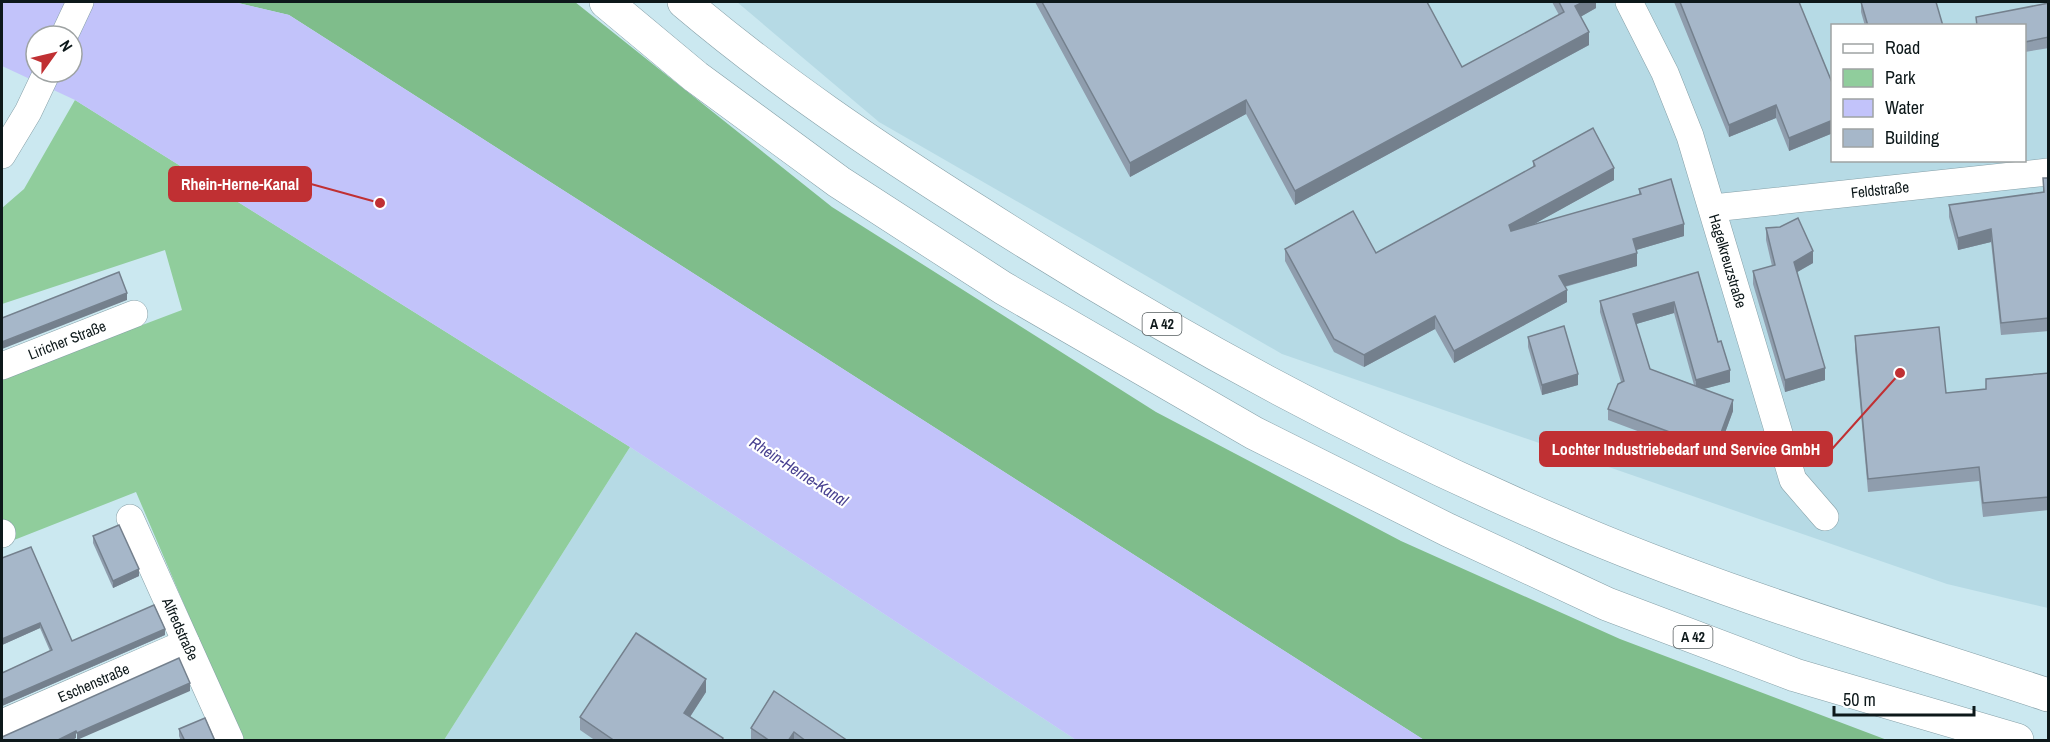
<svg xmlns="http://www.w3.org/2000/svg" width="2050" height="742" viewBox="0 0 2050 742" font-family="'Archivo Narrow',sans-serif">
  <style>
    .built { fill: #b6dae5; fill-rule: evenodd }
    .green { fill: #90cd9c }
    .forest { fill: #7fbd8b }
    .water { fill: #c2c3fa; fill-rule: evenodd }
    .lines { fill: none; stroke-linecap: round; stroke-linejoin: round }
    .minor-casing { stroke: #86a0a8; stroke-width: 28 }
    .highway-casing { stroke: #86a0a8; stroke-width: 34 }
    .minor { stroke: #fff; stroke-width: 27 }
    .highway { stroke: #fff; stroke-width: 33 }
    .wall { fill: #8f9dad; fill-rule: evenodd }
    .shaded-wall { fill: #74808d }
    .building { fill: #a6b7c9; stroke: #74808d; stroke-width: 1.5 }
    .labels { text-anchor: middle; stroke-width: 4.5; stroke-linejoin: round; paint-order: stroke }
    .shield { fill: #fff; stroke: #565d5f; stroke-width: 1.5 }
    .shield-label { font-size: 14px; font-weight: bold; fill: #0d181a }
    .street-label { font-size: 15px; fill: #0d181a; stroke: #fff }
    .water-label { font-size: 16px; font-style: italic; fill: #484190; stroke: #fff }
    .leader { fill: none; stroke: #c03033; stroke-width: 2 }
    .callout-dot { fill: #c03033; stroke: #fff; stroke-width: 2 }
    .callout { fill: #c03033; stroke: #c03033; stroke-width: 2 }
    .callout-label { font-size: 16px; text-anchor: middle; font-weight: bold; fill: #fff }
  </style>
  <rect width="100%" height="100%" fill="#cbe8f0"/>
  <g class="built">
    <path d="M737,2h1311v606l-101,-24 -665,-230 -403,-232zM1832,26h192v134h-192z"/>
    <polygon points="630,447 1076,740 444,740"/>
  </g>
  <polygon class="green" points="75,100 630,447 444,740 242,740 136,492 9,542 2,524 2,378 182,310 165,250 2,304 2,208 24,189"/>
  <polygon class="forest" points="234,2 575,2 832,207 1156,412 1401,541 1620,639 1887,740 1424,740 289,15"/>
  <path class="water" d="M2,2h232l55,13 1135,725h-348l-446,-293 -555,-347 -73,-34zM36,36h36v36h-36z"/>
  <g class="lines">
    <g class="minor-casing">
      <g id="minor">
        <path id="s1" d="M1629,2l36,71 25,63 103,344 32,37"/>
        <polyline points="64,36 80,2"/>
        <polyline points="2,155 28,112 47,72"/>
        <path id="s2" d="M1713,208l335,-36"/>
        <path id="s3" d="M2,366l132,-52"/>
        <path id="s4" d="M130,518l100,222"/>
        <polyline points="2,533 2,534"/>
        <path id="s5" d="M2,723l184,-80"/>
      </g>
    </g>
    <g class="highway-casing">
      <g id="highway">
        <polyline points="606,2 696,77 839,182 1003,288 1254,433 1448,530 1607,604 1795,675 2017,740"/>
        <path d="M684,2c92,78 193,146 296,211 184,118 378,224 579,310 159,69 325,118 489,172"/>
      </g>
    </g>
    <use href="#minor" class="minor"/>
    <use href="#highway" class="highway"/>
  </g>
  <g class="wall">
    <polygon points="1035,2 1427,2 1462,67 1559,15 1552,2 1596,2 1596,8 1580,17 1589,45 1295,205 1246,114 1130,177"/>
    <polygon points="1674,2 1804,2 1799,3 1833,85 1833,133 1789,151 1776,118 1729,137"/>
    <polygon points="1861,2 1943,26 1865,26 1861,12"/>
    <polygon points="2049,3 2049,48 2025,52 2025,26 1976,26 1976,17"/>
    <polygon points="1533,161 1614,180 1532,225 1639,195 1639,189 1684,236 1636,250 1637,266 1565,287 1567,302 1454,363 1435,329 1364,367 1334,352 1285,261 1285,249 1376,253 1533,168"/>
    <polygon points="2043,178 2049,178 2049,331 2001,335 1991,242 1958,250 1949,217 1949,205 2043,192"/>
    <polygon points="1766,228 1813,263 1797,272 1825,380 1785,392 1753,284 1753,271 1772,266 1766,240"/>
    <path d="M1698,272l32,110 -26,7 29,22 -18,49 -107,-40v-11l13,-27 -21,-70v-11zM1674,313l20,72 -44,-16 -14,-45z"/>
    <polygon points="1855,336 1946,393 1986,389 1986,379 2049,373 2049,510 1983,517 1979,481 1868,492 1855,349"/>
    <polygon points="1528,337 1578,385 1542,395 1528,347"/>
    <polygon points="93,536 139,576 113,588 93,543"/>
    <polygon points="2,558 72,641 165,635 2,706 2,673 50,651 40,628 2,645"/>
    <polygon points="774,691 848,741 751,741 751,728"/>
    <polygon points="706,692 690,717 723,741 596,741 580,730 580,717"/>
    <polygon points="179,729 215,741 181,741 179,736"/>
  </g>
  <g class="shaded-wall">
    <polygon points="1583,2 1596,2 1596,8 1575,20 1575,6"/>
    <polygon points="1589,32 1589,45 1295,205 1295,191"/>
    <polygon points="1246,100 1246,114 1130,177 1130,163"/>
    <polygon points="1776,105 1776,118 1729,137 1729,125"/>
    <polygon points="1833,120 1833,133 1789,151 1789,138"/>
    <polygon points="1614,168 1614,180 1509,238 1509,225"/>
    <polygon points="1684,224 1684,236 1633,251 1633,239"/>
    <polygon points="1991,229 1991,242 1958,250 1958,238"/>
    <polygon points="1813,251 1813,263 1794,274 1794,262"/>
    <polygon points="1637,253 1637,266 1559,288 1559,276"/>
    <polygon points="1567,290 1567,302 1454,363 1454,351"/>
    <polygon points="127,293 127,300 2,349 2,342"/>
    <polygon points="1674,302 1674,313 1633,325 1633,314"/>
    <polygon points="1435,316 1435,329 1364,367 1364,355"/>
    <polygon points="1825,368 1825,380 1785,392 1785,380"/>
    <polygon points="1730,370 1730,382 1696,391 1696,380"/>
    <polygon points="1578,374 1578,385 1542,395 1542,385"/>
    <polygon points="1733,400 1733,411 1715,460 1715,449"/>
    <polygon points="139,569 139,576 113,588 113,581"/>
    <polygon points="40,623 40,628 2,645 2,639"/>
    <polygon points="165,629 165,635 2,706 2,700"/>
    <polygon points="706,679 706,692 684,726 684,713"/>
    <polygon points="190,683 190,691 77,740 77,733"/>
    <polygon points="76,731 76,738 71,741 56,741"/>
    <polygon points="794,732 794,741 788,741"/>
  </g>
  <g class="building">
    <polygon points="1042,2 1427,2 1462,67 1564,12 1559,2 1583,2 1575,6 1589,32 1295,191 1246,100 1130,163"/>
    <polygon points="1680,2 1799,2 1833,85 1833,120 1789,138 1776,105 1729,125"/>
    <polygon points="1861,2 1936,2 1943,26 1868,26"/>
    <polygon points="2049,3 2049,37 2025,42 2025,26 1977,26 1976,17"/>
    <polygon points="1593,128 1614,168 1509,225 1511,231 1641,194 1639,189 1671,179 1684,224 1633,239 1637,253 1559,276 1567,290 1454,351 1435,316 1364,355 1334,339 1285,249 1353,211 1376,253 1535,166 1533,161"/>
    <polygon points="2043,178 2049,178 2049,318 2001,323 1991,229 1958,238 1949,205 2044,192"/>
    <polygon points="1798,218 1813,251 1794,262 1825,368 1785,380 1753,271 1775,265 1766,228 1780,227"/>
    <polygon points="119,272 127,293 2,342 2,318"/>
    <polygon points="1698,272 1718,342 1721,341 1730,370 1696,380 1674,302 1633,314 1650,369 1733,400 1715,449 1608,409 1618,384 1624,381 1600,301"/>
    <polygon points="1564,326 1578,374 1542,385 1528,337"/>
    <polygon points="1939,327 1946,393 1986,389 1986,379 2049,373 2049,497 1983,503 1979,467 1868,479 1855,336"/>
    <polygon points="119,525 139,569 113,581 93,536"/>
    <polygon points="31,547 72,641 154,605 165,629 2,700 2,673 52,650 40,623 2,639 2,558"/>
    <polygon points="636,633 706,679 684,713 723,738 722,741 615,741 580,717"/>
    <polygon points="179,658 190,683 77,733 76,731 56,741 2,741 2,737"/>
    <polygon points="774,691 848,741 806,741 794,732 788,741 770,741 751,728"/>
    <polygon points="205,718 215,741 185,741 179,729"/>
  </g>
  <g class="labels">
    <g class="shield">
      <rect x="1142.5" y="313" width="39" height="22" rx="4.5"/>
      <rect x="1673.5" y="626" width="39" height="22" rx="4.5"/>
    </g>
    <g class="shield-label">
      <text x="1162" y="329">A 42</text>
      <text x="1693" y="642">A 42</text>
    </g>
    <g class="street-label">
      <text dy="5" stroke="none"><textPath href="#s2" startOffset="168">Feldstraße</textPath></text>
      <text dy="5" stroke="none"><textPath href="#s1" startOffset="278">Hagelkreuzstraße</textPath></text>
      <text dy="5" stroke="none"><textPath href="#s3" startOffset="70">Liricher Straße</textPath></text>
      <text dy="5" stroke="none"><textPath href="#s4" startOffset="122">Alfredstraße</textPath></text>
      <text dy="5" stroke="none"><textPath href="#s5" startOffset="100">Eschenstraße</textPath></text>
    </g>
    <g class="water-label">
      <text transform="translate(799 471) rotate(33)" y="6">Rhein-Herne-Kanal</text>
    </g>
  </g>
  <path class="leader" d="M380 203L311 184M1900 373L1832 449"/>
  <g class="callout-dot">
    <circle cx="380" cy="203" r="6"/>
    <circle cx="1900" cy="373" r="6"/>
  </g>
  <g class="callout">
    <rect x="169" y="167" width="142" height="34" rx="6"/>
    <rect x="1540" y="432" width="292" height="34" rx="6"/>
  </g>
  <g class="callout-label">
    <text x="240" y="190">Rhein-Herne-Kanal</text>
    <text x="1686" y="455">Lochter Industriebedarf und Service GmbH</text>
  </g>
  <rect width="2050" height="742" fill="none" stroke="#0d181a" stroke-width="6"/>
  <rect x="1831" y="24" width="195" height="138" fill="#ffffff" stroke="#9ea3a3" stroke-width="1.5"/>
  <rect x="1843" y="44" width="30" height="9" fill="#ffffff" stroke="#9ea3a3" stroke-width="1.5"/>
  <text x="1885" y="54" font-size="18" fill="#0d181a">Road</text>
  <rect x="1843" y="69" width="30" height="18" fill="#90cd9c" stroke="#9ea3a3" stroke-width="1.5"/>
  <text x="1885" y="84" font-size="18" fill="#0d181a">Park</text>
  <rect x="1843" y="99" width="30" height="18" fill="#c2c3fa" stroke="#9ea3a3" stroke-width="1.5"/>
  <text x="1885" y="114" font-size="18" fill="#0d181a">Water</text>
  <rect x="1843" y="129" width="30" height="18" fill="#a6b7c9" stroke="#9ea3a3" stroke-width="1.5"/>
  <text x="1885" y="144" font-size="18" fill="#0d181a">Building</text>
  <g transform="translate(54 54) rotate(56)"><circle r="28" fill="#ffffff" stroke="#9ea3a3" stroke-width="1.5"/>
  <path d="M0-4.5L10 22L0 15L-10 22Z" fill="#c03033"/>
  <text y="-9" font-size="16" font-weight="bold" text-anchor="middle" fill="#0d181a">N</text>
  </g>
  <path d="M1834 706v9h140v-9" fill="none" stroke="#0d181a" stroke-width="3"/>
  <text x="1843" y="706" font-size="18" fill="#0d181a" stroke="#ffffff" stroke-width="4.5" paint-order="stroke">50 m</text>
</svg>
